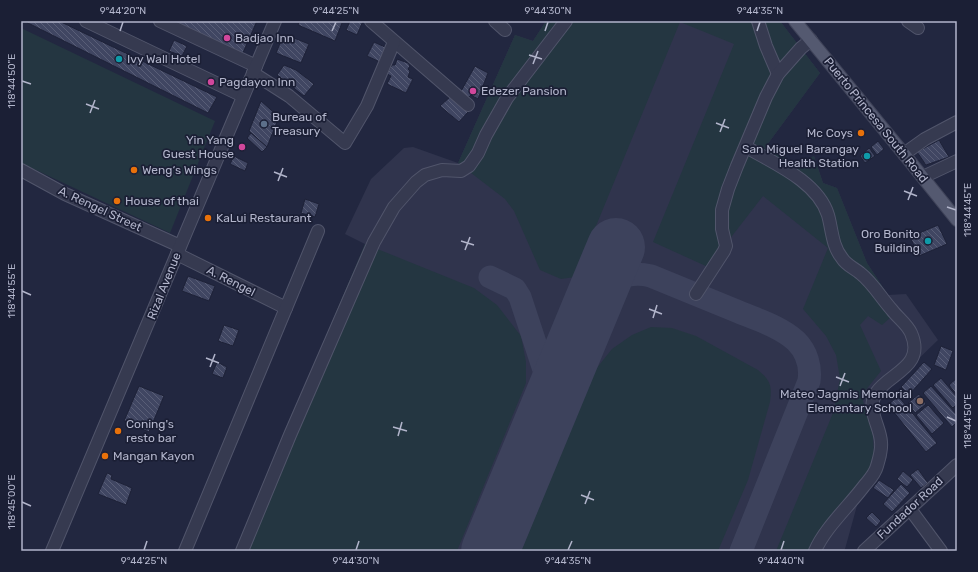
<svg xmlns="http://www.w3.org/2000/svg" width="978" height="572" viewBox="0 0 978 572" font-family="Rubik,sans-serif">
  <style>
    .airport { fill: #30344d }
    .grass { fill: #243641 }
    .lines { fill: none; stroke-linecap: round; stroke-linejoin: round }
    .taxiway { stroke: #3d425c; stroke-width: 23 }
    .runway { stroke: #3d425c; stroke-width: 58 }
    .building { fill: url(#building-back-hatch); stroke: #1d2137 }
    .minor-casing { stroke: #51556b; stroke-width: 14 }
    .major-casing { stroke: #3f4359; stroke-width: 14 }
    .minor { stroke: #363a50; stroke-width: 12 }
    .major { stroke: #545970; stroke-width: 12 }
    .ticks { fill: none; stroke: #b2b5cb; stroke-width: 1.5 }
    .hotel-dot { fill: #d1479c; stroke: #1b1f35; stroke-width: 1.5 }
    .culture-dot { fill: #0f9aa8; stroke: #1b1f35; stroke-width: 1.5 }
    .service-dot { fill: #5c6f8a; stroke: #1b1f35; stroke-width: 1.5 }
    .food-dot { fill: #e8710a; stroke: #1b1f35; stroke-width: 1.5 }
    .education-dot { fill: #8d6e63; stroke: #1b1f35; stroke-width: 1.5 }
    .labels { text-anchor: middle; stroke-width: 3.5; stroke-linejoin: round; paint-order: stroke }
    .poi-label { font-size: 12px; fill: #b2b5cb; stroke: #1b1f35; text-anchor: start }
    .street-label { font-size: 12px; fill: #b2b5cb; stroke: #1b1f35 }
    .neatline { fill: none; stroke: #b2b5cb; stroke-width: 1.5 }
    .ticks-label { font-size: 10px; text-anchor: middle; fill: #b2b5cb }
  </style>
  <defs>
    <pattern id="building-back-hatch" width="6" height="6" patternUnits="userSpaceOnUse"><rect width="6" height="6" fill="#404662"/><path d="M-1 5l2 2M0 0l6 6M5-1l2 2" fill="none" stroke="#595e77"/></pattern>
  </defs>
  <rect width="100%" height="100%" fill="#222740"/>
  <polygon class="airport" points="546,21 780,21 820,73 767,145 794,164 814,156 823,183 837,188 867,263 888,295 906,294 938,340 880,396 875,404 886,441 887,457 879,473 858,502 845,549 843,551 235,551 365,244 345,234 371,179 404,148 413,147 458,163 515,35 533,41"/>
  <g class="grass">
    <polygon points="546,21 780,21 820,73 767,145 794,164 814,156 823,183 837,188 867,263 888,295 890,318 882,325 868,316 860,325 881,371 865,391 863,401 873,436 874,455 866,476 810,551 776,551 833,413 840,379 836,355 826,336 803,309 828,248 763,196 708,267 653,242 734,44 680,22 575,277 561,279 540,270 514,211 505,199 458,163 515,35 533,41"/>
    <polygon points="21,28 215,121 170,233 21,163"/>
    <polygon points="365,244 474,288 497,305 521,336 526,362 526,383 457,551 235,551"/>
    <path d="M651,327l21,1 24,8 62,34c13,11 14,16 12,32l-22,78 -30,71h-197l75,-182 16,-20 20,-14z"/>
  </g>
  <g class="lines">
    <g class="taxiway">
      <polyline points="490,277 515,289 520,297 546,376 549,388 550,406"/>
      <path d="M592,305c17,-21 29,-36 59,-29 29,12 58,24 88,36 19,8 42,15 57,29 11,11 15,26 13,40l-68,170"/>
    </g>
    <polyline class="runway" points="490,551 616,247"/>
  </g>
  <g class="building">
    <polygon points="24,21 59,21 217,97 208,113"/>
    <polygon points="165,21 257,21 242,55"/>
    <polygon points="300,21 336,21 342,23 335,41 298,25"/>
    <polygon points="350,21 363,21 357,35 346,30"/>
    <polygon points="284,34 309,44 301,63 276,53"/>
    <polygon points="174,40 187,46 182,56 169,51"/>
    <polygon points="374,42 387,48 380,62 367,56"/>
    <polygon points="397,59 408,63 410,66 408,69 410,71 408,77 413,79 406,93 387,84 391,76 387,74 392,65 395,65"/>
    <polygon points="284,65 296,70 314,84 304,96 277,75"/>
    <polygon points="475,66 488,73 478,99 471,95 469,97 460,93"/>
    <polygon points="450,97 468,112 459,122 440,106"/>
    <polygon points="261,101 279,117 267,147 249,131"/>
    <polygon points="251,133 267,147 262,152 247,138"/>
    <polygon points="939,140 949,157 926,165 917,152"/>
    <polygon points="878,141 884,149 877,155 871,147"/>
    <polygon points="869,148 875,156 865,163 860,156"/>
    <polygon points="234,156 248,163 245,171 230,164"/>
    <polygon points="305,199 319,204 315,217 301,213"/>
    <polygon points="938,225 947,244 919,256 910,237"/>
    <polygon points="188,276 215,286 209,301 182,291"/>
    <polygon points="224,325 239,330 233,346 218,341"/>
    <polygon points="941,346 953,351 946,370 934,365"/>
    <polygon points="217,362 227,367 223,378 212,374"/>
    <polygon points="924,362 932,369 909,395 901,387"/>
    <polygon points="941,378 957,397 957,404 953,408 933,385"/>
    <polygon points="957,378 957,395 949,385"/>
    <polygon points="139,386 164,396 149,432 124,421"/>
    <polygon points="931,386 957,415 957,422 952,427 923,393"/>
    <polygon points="919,394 926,404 915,413 908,403"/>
    <polygon points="898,396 937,443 926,452 888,405"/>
    <polygon points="928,405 944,423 932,434 916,415"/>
    <polygon points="918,469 928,483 921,488 910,475"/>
    <polygon points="903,471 913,480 907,487 897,479"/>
    <polygon points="107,473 112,475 111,479 132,488 126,505 98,494"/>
    <polygon points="879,480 894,490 888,498 873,488"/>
    <polygon points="901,484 910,493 892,512 883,504"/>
    <polygon points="872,512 881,521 876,527 866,518"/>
  </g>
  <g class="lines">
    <g class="minor-casing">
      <g id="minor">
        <polyline points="86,21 243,96"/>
        <polyline points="160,21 256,66"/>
        <polyline points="371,21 468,105"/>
        <polyline points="495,21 505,30"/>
        <polyline points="758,21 766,46 778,74"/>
        <polyline points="908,21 918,28"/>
        <polyline points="253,73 289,96 345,143 367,106 394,42"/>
        <path d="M746,147c28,16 72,35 82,68 4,14 4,31 14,43 4,7 12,10 18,15 13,10 21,25 32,37 6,8 15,14 19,23 15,34 -22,40 -35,60 -10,17 4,32 5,49 1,8 -2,17 -4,24 -2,8 -8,14 -13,20 -15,20 -40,43 -49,65"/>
        <polyline points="904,154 925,139 957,122"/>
        <polyline points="21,170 65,194 180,246"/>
        <polyline points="923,177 957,161"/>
        <polyline points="177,254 286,308"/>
        <polyline points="696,294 724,251 726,246 722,229 722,210 728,189 737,166 766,97 778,74 801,48 811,40"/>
        <polyline points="910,509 941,551"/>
        <polyline points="52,551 275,21"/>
        <polyline points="185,551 318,231"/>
        <polyline points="242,551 290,435 374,242 394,207 416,182 425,175 442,170 461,171 469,166 478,153 486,135 507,98 566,21"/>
        <polyline points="864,551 957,465"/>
      </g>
    </g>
    <g class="major-casing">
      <polyline id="major" points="795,21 904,154 957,220"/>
    </g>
    <use href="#minor" class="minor"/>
    <use href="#major" class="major"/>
  </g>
  <path class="ticks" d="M120,31l3,-9M332,31l4,-9M545,31l3,-9M757,31l3,-9M529,55l13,4M533,64l5,-13M22,81l9,3M86,104l13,5M90,113l5,-13M716,123l13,5M720,132l5,-13M274,172l13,5M278,181l5,-13M904,191l13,5M908,200l5,-13M947,207l9,3M461,241l13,4M465,250l5,-13M22,291l9,4M649,309l13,5M653,318l4,-13M206,358l13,5M210,367l5,-13M836,377l13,5M840,386l5,-13M947,417l9,4M393,427l14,4M398,436l4,-14M581,495l13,5M22,502l9,4M585,504l5,-13M144,550l3,-9M356,550l3,-9M568,550l4,-9M781,550l3,-9"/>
  <g class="hotel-dot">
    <circle cx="227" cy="38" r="4"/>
    <circle cx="211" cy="82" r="4"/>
    <circle cx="473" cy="91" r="4"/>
    <circle cx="242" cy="147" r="4"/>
  </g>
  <g class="culture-dot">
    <circle cx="119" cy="59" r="4"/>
    <circle cx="867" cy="156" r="4"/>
    <circle cx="928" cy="241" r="4"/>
  </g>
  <circle class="service-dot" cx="264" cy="124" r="4"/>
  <g class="food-dot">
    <circle cx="861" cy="133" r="4"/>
    <circle cx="134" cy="170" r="4"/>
    <circle cx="117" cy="201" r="4"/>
    <circle cx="208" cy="218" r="4"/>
    <circle cx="118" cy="431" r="4"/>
    <circle cx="105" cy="456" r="4"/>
  </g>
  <circle class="education-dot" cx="920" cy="401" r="4"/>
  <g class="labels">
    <g class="poi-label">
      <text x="235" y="42">Badjao Inn</text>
      <text x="127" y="63">Ivy Wall Hotel</text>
      <text x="219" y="86">Pagdayon Inn</text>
      <text x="481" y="95">Edezer Pansion</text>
      <text x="272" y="121">Bureau of<tspan x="272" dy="14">Treasury</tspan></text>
      <text x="853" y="137" text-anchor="end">Mc Coys</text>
      <text x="234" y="144" text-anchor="end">Yin Yang<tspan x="234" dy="14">Guest House</tspan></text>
      <text x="859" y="153" text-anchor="end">San Miguel Barangay<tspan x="859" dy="14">Health Station</tspan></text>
      <text x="142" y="174">Weng‘s Wings</text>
      <text x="125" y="205">House of thai</text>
      <text x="216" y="222">KaLui Restaurant</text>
      <text x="920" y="238" text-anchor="end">Oro Bonito<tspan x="920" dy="14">Building</tspan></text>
      <text x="912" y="398" text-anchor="end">Mateo Jagmis Memorial<tspan x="912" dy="14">Elementary School</tspan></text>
      <text x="126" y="428">Coning's<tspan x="126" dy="14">resto bar</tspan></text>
      <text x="113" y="460">Mangan Kayon</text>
    </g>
    <g class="street-label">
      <text transform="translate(876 120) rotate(51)" y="4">Puerto Princesa South Road</text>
      <text transform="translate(100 209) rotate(25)" y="4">A. Rengel Street</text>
      <text transform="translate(231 281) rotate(27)" y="4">A. Rengel</text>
      <text transform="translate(164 286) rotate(-68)" y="4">Rizal Avenue</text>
      <text transform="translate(910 508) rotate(-43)" y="4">Fundador Road</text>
    </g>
  </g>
  <rect width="978" height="572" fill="none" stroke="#1b1f35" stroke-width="44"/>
  <rect x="22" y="22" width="934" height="528" class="neatline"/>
  <g class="ticks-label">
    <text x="123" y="14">9°44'20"N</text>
    <text x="336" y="14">9°44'25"N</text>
    <text x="548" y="14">9°44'30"N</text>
    <text x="760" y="14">9°44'35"N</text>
    <text transform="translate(11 81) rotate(-90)" y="4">118°44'50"E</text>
    <text transform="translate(967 210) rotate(-90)" y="4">118°44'45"E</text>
    <text transform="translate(11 291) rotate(-90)" y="4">118°44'55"E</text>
    <text transform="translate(967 421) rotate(-90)" y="4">118°44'50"E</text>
    <text transform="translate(11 502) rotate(-90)" y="4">118°45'00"E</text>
    <text x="144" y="564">9°44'25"N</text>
    <text x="356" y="564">9°44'30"N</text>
    <text x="568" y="564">9°44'35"N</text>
    <text x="781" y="564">9°44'40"N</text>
  </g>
</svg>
